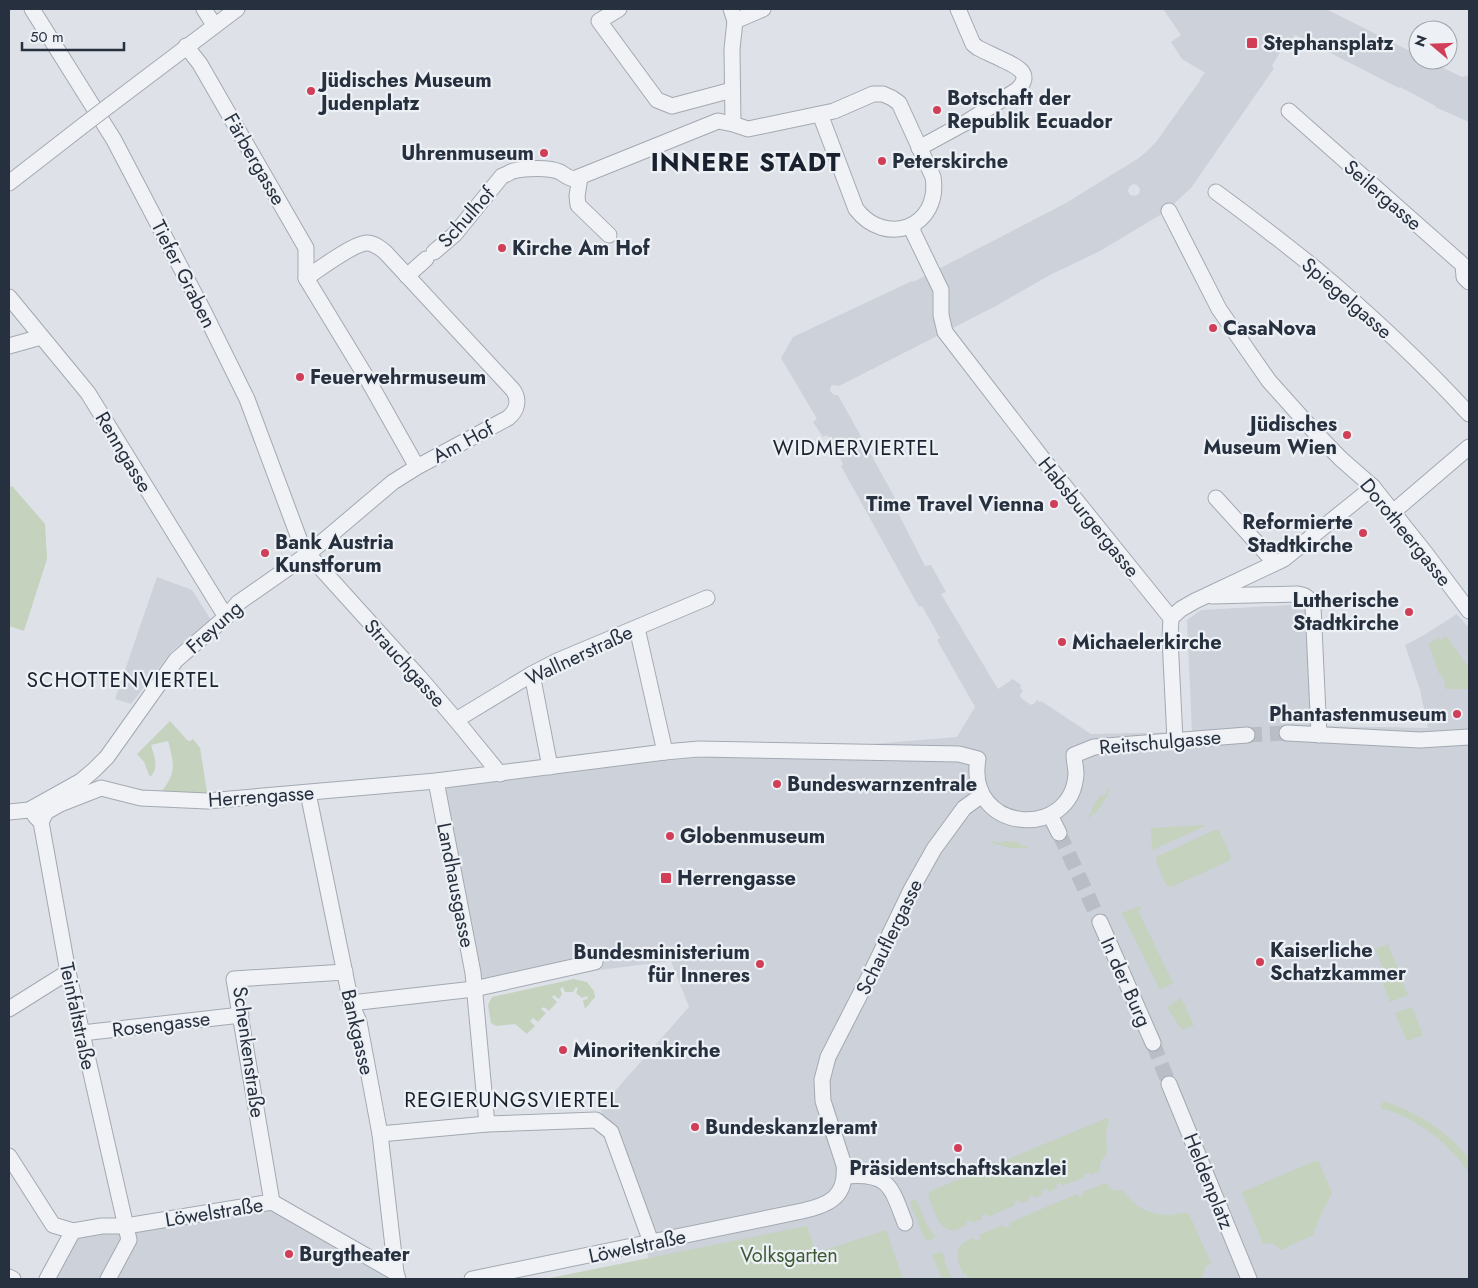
<svg xmlns="http://www.w3.org/2000/svg" width="1478" height="1288" viewBox="0 0 1478 1288" font-family="Jost,sans-serif">
  <style>
    .built { fill: #ccd1da; fill-rule: evenodd }
    .green { fill: #c4d2be }
    .lines { fill: none; stroke-linecap: round; stroke-linejoin: round }
    .street-tunnel { stroke: #b9bec6; stroke-width: 15; stroke-dasharray: 15 8; stroke-linecap: butt }
    .street-casing { stroke: #a3a9b2; stroke-width: 17 }
    .street { stroke: #f0f2f6; stroke-width: 15 }
    .street-bridge-casing { stroke: #a3a9b2; stroke-width: 17; stroke-linecap: butt }
    .street-bridge { stroke: #f0f2f6; stroke-width: 15 }
    .poi-dot { fill: #d13e57; stroke: #edf1f5; stroke-width: 2 }
    .labels { text-anchor: middle; stroke-width: 4.5; stroke-linejoin: round; paint-order: stroke }
    .poi-label { font-size: 20px; font-weight: bold; fill: #27303f; stroke: #edf1f5; text-anchor: start }
    .street-label { font-size: 20px; fill: #27303f; stroke: #edf1f5 }
    .park-label { font-size: 20px; fill: #3c5b34; stroke: #edf1f5 }
    .neighbourhood-label { font-size: 21px; letter-spacing: 1px; fill: #19212f; stroke: #edf1f5 }
    .district-label { font-size: 25px; font-weight: bold; letter-spacing: 1px; fill: #19212f; stroke: #edf1f5 }
  </style>
  <rect width="100%" height="100%" fill="#dee2e8"/>
  <g class="built">
    <path d="M1163,9h163l92,46v5h9l35,17 7,-2v47l-32,-14 -3,-3 -34,-18 -1,1 -104,-53 -6,8 -2,-1 -8,12 -7,12 2,2 -6,9 -59,85 -18,26 -26,24 -65,39 -50,24 -54,31 -157,80 -5,-1 -3,1 -1,5 4,4h4l57,103 -3,3 33,65 6,-1 15,27 -5,2 57,95 15,-10 8,6 -1,3 3,3 -3,4 1,3 10,7 1,-1h2l3,-4 3,2 1,-1 50,33 101,-2 -5,-112 14,-10 107,-6 17,122 103,2 -8,-38 -15,-45 19,-10 33,-21 12,14v651h-919l99,-20 -49,-151 89,-101 -18,-46 -190,24 -41,-196 211,-27 306,-25 18,-30 -38,-67 3,-2 -18,-32 -3,1 -78,-141 2,-2 -16,-29 -4,2 -10,-15 4,-3 -36,-61 12,-21 119,-56 1,1 74,-38 79,-41 73,-45 8,-7 9,-9 35,-49 9,-12 -1,-1 6,-7 -23,-14 -11,-17 10,-7zM1133,184l4,1 3,4 -1,5 -5,2 -4,-1 -2,-4 1,-4z"/>
    <polygon points="157,577 192,590 211,620 171,652 131,704 115,699"/>
    <polygon points="272,1202 402,1279 39,1279 65,1234"/>
  </g>
  <g class="green">
    <polygon points="12,486 45,524 47,559 24,631 9,626 9,488"/>
    <path d="M1446,636l23,32v21h-24c0,-6 0,-13 -6,-15l-10,-30 9,-6 2,2z"/>
    <path d="M170,721l17,19 3,1 3,-2 7,9 7,44 -8,2 -38,-2c16,-19 13,-29 7,-51l-17,4c3,11 9,23 -1,32l-6,-15 -7,-8z"/>
    <polygon points="1108,788 1110,789 1107,797 1095,814 1094,813 1089,818 1088,817 1093,810 1091,809 1101,795 1103,796 1106,794"/>
    <polygon points="1205,825 1205,826 1152,850 1151,828"/>
    <polygon points="1215,830 1219,831 1231,856 1229,861 1171,887 1166,885 1156,861 1158,856"/>
    <polygon points="992,841 1002,843 1003,841 1019,842 1019,845 1027,846 1027,848 1010,848 992,843"/>
    <polygon points="1139,906 1141,909 1138,911 1173,983 1160,990 1122,913"/>
    <polygon points="1388,944 1408,995 1390,1002 1379,973 1384,971 1375,949"/>
    <polygon points="574,979 587,982 594,991 595,997 585,1009 583,1000 588,999 587,996 582,998 576,993 578,988 576,987 573,992 565,992 563,987 560,989 562,994 559,999 554,995 552,997 557,1002 549,1011 544,1007 541,1009 546,1013 538,1022 533,1018 530,1021 535,1026 527,1034 515,1024 496,1026 491,1023 488,1005 492,997"/>
    <polygon points="1181,998 1194,1025 1182,1030 1167,1007"/>
    <polygon points="1412,1007 1423,1035 1407,1041 1395,1013"/>
    <path d="M1383,1101c36,12 61,28 86,57v15c-20,-30 -50,-53 -84,-64l-3,1 -2,-6 4,-1z"/>
    <path d="M1107,1118l2,2 -3,13 1,20c-1,3 -4,4 -5,7 -6,8 4,9 -11,15l-1,-3 -6,2 1,3 -23,9 -1,-3 -5,2 1,3 -8,4 -2,-3 -5,1 1,4 -9,4 -2,-3 -4,2 1,3 -8,3 -2,-3 -5,2 1,3 -27,12 -2,-3 -5,2 1,3 -10,4 -1,-3 -5,2 1,3c-4,2 -8,4 -12,5 -16,3 -22,-22 -26,-33l-1,-3 3,-3z"/>
    <polygon points="1315,1161 1319,1162 1332,1193 1320,1216 1313,1235 1281,1250 1272,1243 1263,1244 1242,1192"/>
    <path d="M1105,1183l8,7 10,1c11,15 27,25 47,24 7,0 13,-4 19,-1l22,49 -6,4 -3,12h-235h1l-2,-6 -3,1c-8,-18 -10,-30 11,-36l1,3 5,-2 -1,-4 24,-10 2,3 5,-2 -1,-3 68,-29 2,3 5,-2 -1,-3z"/>
    <polygon points="913,1199 915,1199 917,1202 927,1225 935,1237 935,1238 926,1241 910,1204"/>
    <polygon points="807,1226 816,1253 886,1230 903,1279 545,1279"/>
    <polygon points="940,1252 944,1255 945,1263 952,1279 942,1279 932,1255"/>
  </g>
  <g class="lines">
    <g class="street-tunnel">
      <polyline points="1247,735 1287,733"/>
      <polyline points="1059,833 1100,922"/>
      <polyline points="1153,1043 1169,1084"/>
    </g>
    <g class="street-casing">
      <g id="street">
        <polyline points="32,9 114,140 204,312 247,399 300,541 308,554 420,678 456,720 500,774"/>
        <polyline points="204,9 214,25"/>
        <polyline points="619,9 599,21 657,100 672,106 732,90"/>
        <polyline points="731,9 735,21 732,49 733,124"/>
        <polyline points="735,21 763,9"/>
        <polyline points="186,46 200,64 306,248 306,278"/>
        <polyline points="110,105 237,9"/>
        <polyline points="1289,111 1463,265 1464,277 1469,282"/>
        <path d="M919,148l46,-25 52,-33c18,-17 -3,-25 -16,-31 -8,-4 -15,-7 -23,-11l-5,-4 -15,-35"/>
        <polyline points="580,177 577,196 578,205 609,235"/>
        <polyline points="9,183 85,124"/>
        <path d="M1216,192c34,25 68,51 100,77 54,45 106,94 153,145"/>
        <polyline points="1169,211 1219,309 1269,381 1312,429 1341,459 1373,487 1427,555 1469,611"/>
        <polyline points="913,225 913,232 941,290 941,315 945,332 1046,463 1171,618 1170,638 1175,740"/>
        <path d="M434,252l21,-18 47,-58c4,-1 8,-4 11,-5 12,-3 36,-4 47,1 5,3 8,6 14,7l144,-58 15,3 15,5 86,-18 39,-17h10l9,4 7,5 34,74c8,50 -47,71 -77,32l-36,-95"/>
        <polyline points="407,276 426,259"/>
        <polyline points="9,297 88,393 226,617"/>
        <polyline points="9,346 41,337"/>
        <polyline points="1216,498 1275,563"/>
        <polyline points="1393,512 1469,447"/>
        <path d="M1212,596l85,-2c9,1 12,4 16,12l6,129"/>
        <polyline points="1171,618 1181,609 1195,601 1284,559 1357,500 1373,487"/>
        <polyline points="637,628 665,752"/>
        <polyline points="532,674 550,767"/>
        <polyline points="456,720 532,674 557,661 707,598"/>
        <polyline points="1287,733 1420,740 1469,737"/>
        <polyline points="436,781 473,973 487,1124"/>
        <polyline points="308,793 351,1003 359,1022 380,1134 396,1273"/>
        <path d="M9,812l20,-2 52,-29 13,-11 13,-13 69,-97 50,-43 12,-14 70,-49 85,-72 24,-15 91,-49c9,-7 12,-18 5,-28l-128,-138c-5,-4 -11,-9 -18,-9 -13,0 -49,27 -61,35l62,102 49,87"/>
        <polyline points="1050,815 1059,833"/>
        <polyline points="35,816 41,822 68,972 129,1240 108,1279"/>
        <path d="M41,822l5,-10 14,-8 41,-16 40,10 66,3 229,-20 229,-29 34,-3 260,5 19,5c-13,74 94,82 98,15 0,-6 -2,-13 -2,-19l20,-8 153,-12"/>
        <polyline points="1100,922 1153,1043"/>
        <polyline points="351,1003 474,989 595,962"/>
        <polyline points="9,1009 68,972"/>
        <polyline points="82,1033 241,1015"/>
        <polyline points="1169,1084 1249,1279"/>
        <polyline points="380,1134 487,1124 596,1120 611,1132 651,1242"/>
        <polyline points="9,1156 53,1225 73,1231"/>
        <path d="M845,1176c44,-4 46,10 60,47"/>
        <polyline points="272,1202 234,979 345,972"/>
        <polyline points="9,1277 13,1279"/>
        <polyline points="47,1279 73,1231 102,1226 126,1226 272,1202 396,1273 398,1279"/>
        <path d="M472,1279l330,-68c27,-6 45,-14 42,-46l-21,-64 -1,-21 6,-23 42,-82 41,-85 23,-41 30,-41 18,-13"/>
      </g>
    </g>
    <use href="#street" class="street"/>
    <g class="street-bridge-casing">
      <polyline id="street-bridge" points="85,124 110,105"/>
    </g>
    <use href="#street-bridge" class="street-bridge"/>
  </g>
  <g class="poi-dot">
    <rect x="1246" y="37" width="12" height="12" rx="2.5"/>
    <circle cx="311" cy="91" r="5"/>
    <circle cx="937" cy="110" r="5"/>
    <circle cx="544" cy="153" r="5"/>
    <circle cx="882" cy="161" r="5"/>
    <circle cx="502" cy="248" r="5"/>
    <circle cx="1213" cy="328" r="5"/>
    <circle cx="300" cy="377" r="5"/>
    <circle cx="1347" cy="435" r="5"/>
    <circle cx="1054" cy="504" r="5"/>
    <circle cx="1363" cy="533" r="5"/>
    <circle cx="265" cy="553" r="5"/>
    <circle cx="1409" cy="612" r="5"/>
    <circle cx="1062" cy="642" r="5"/>
    <circle cx="1457" cy="714" r="5"/>
    <circle cx="777" cy="784" r="5"/>
    <circle cx="670" cy="836" r="5"/>
    <rect x="660" y="872" width="12" height="12" rx="2.5"/>
    <circle cx="1260" cy="962" r="5"/>
    <circle cx="760" cy="964" r="5"/>
    <circle cx="563" cy="1050" r="5"/>
    <circle cx="695" cy="1127" r="5"/>
    <circle cx="958" cy="1148" r="5"/>
    <circle cx="289" cy="1254" r="5"/>
  </g>
  <g class="labels">
    <g class="poi-label">
      <text x="1263" y="50">Stephansplatz</text>
      <text x="321" y="87">Jüdisches Museum<tspan x="321" dy="23">Judenplatz</tspan></text>
      <text x="947" y="105">Botschaft der<tspan x="947" dy="23">Republik Ecuador</tspan></text>
      <text x="534" y="160" text-anchor="end">Uhrenmuseum</text>
      <text x="892" y="168">Peterskirche</text>
      <text x="512" y="255">Kirche Am Hof</text>
      <text x="1223" y="335">CasaNova</text>
      <text x="310" y="384">Feuerwehrmuseum</text>
      <text x="1337" y="431" text-anchor="end">Jüdisches<tspan x="1337" dy="23">Museum Wien</tspan></text>
      <text x="1044" y="511" text-anchor="end">Time Travel Vienna</text>
      <text x="1353" y="529" text-anchor="end">Reformierte<tspan x="1353" dy="23">Stadtkirche</tspan></text>
      <text x="275" y="549">Bank Austria<tspan x="275" dy="23">Kunstforum</tspan></text>
      <text x="1399" y="607" text-anchor="end">Lutherische<tspan x="1399" dy="23">Stadtkirche</tspan></text>
      <text x="1072" y="649">Michaelerkirche</text>
      <text x="1447" y="721" text-anchor="end">Phantastenmuseum</text>
      <text x="787" y="791">Bundeswarnzentrale</text>
      <text x="680" y="843">Globenmuseum</text>
      <text x="677" y="885">Herrengasse</text>
      <text x="1270" y="957">Kaiserliche<tspan x="1270" dy="23">Schatzkammer</tspan></text>
      <text x="750" y="959" text-anchor="end">Bundesministerium<tspan x="750" dy="23">für Inneres</tspan></text>
      <text x="573" y="1057">Minoritenkirche</text>
      <text x="705" y="1134">Bundeskanzleramt</text>
      <text x="958" y="1175" text-anchor="middle">Präsidentschaftskanzlei</text>
      <text x="299" y="1261">Burgtheater</text>
    </g>
    <g class="street-label">
      <text transform="translate(255 159) rotate(60)" y="7">Färbergasse</text>
      <text transform="translate(1383 195) rotate(41)" y="7">Seilergasse</text>
      <text transform="translate(466 217) rotate(-48)" y="7">Schulhof</text>
      <text transform="translate(184 274) rotate(63)" y="7">Tiefer Graben</text>
      <text transform="translate(1347 298) rotate(41)" y="7">Spiegelgasse</text>
      <text transform="translate(463 442) rotate(-28)" y="7">Am Hof</text>
      <text transform="translate(124 452) rotate(59)" y="7">Renngasse</text>
      <text transform="translate(1089 517) rotate(51)" y="7">Habsburgergasse</text>
      <text transform="translate(1406 532) rotate(51)" y="7">Dorotheergasse</text>
      <text transform="translate(214 627) rotate(-42)" y="7">Freyung</text>
      <text transform="translate(579 655) rotate(-25)" y="7">Wallnerstraße</text>
      <text transform="translate(405 663) rotate(48)" y="7">Strauchgasse</text>
      <text transform="translate(1160 742) rotate(-5)" y="7">Reitschulgasse</text>
      <text transform="translate(261 796) rotate(-4)" y="7">Herrengasse</text>
      <text transform="translate(456 885) rotate(79)" y="7">Landhausgasse</text>
      <text transform="translate(889 937) rotate(-64)" y="7">Schauflergasse</text>
      <text transform="translate(1126 982) rotate(66)" y="7">In der Burg</text>
      <text transform="translate(78 1016) rotate(78)" y="7">Teinfaltstraße</text>
      <text transform="translate(161 1024) rotate(-7)" y="7">Rosengasse</text>
      <text transform="translate(358 1032) rotate(77)" y="7">Bankgasse</text>
      <text transform="translate(249 1052) rotate(82)" y="7">Schenkenstraße</text>
      <text transform="translate(1209 1181) rotate(68)" y="7">Heldenplatz</text>
      <text transform="translate(214 1212) rotate(-9)" y="7">Löwelstraße</text>
      <text transform="translate(637 1246) rotate(-12)" y="7">Löwelstraße</text>
    </g>
    <g class="park-label">
      <text x="789" y="1262">Volksgarten</text>
    </g>
    <g class="neighbourhood-label">
      <text x="856" y="455">WIDMERVIERTEL</text>
      <text x="123" y="687">SCHOTTENVIERTEL</text>
      <text x="512" y="1107">REGIERUNGSVIERTEL</text>
    </g>
    <g class="district-label">
      <text x="746" y="171">INNERE STADT</text>
    </g>
  </g>
  <rect width="1478" height="1288" fill="none" stroke="#27303f" stroke-width="20"/>
  <g transform="translate(1433 45) rotate(289)"><circle r="24" fill="#edf1f5" stroke="#9ea4ac"/>
  <path d="M0-4L9 19L0 12L-9 19Z" fill="#d13e57"/>
  <text y="-8" font-size="14" font-weight="bold" text-anchor="middle" fill="#27303f">N</text>
  </g>
  <path d="M22 42v8h102v-8" fill="none" stroke="#27303f" stroke-width="2.5"/>
  <text x="30" y="42" font-size="15" fill="#27303f" stroke="#edf1f5" stroke-width="4" paint-order="stroke">50 m</text>
</svg>
